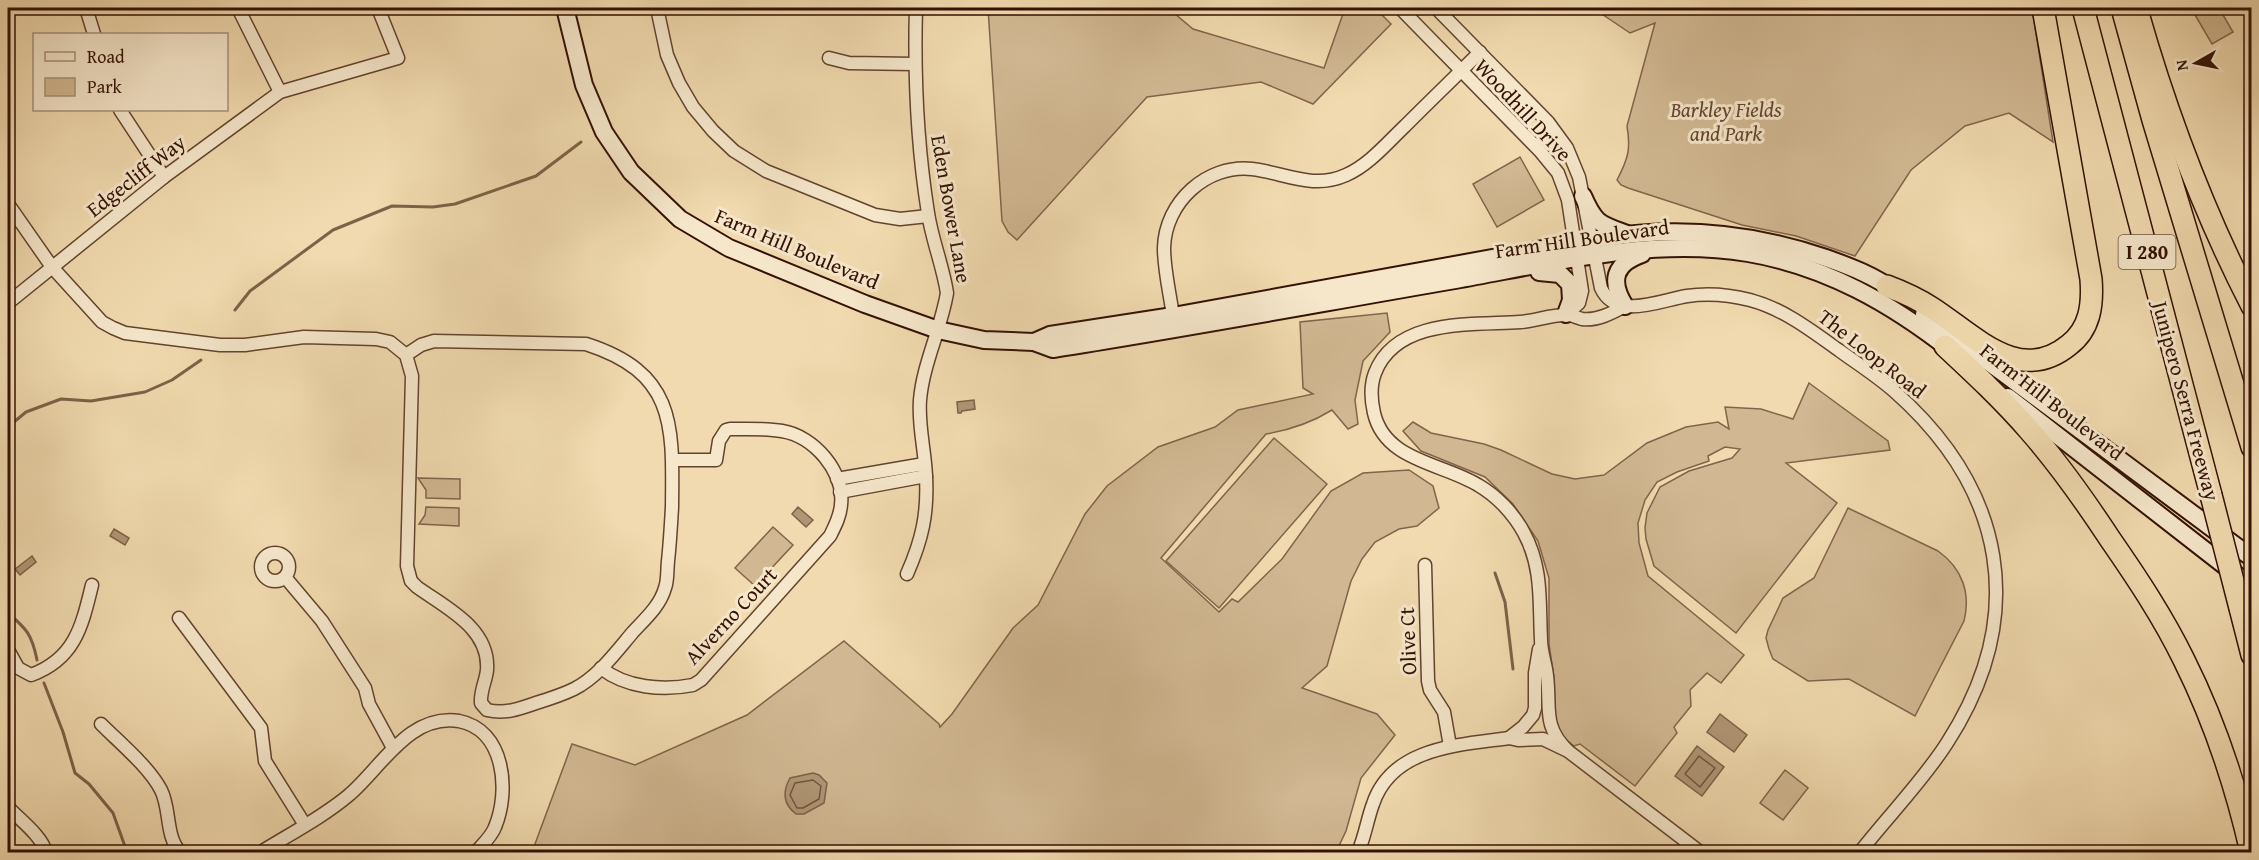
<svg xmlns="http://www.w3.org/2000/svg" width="2259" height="860" viewBox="0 0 2259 860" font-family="'Gentium Book Plus',serif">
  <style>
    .green { fill: #d1b892; stroke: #82644b; stroke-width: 1.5 }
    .water { fill: #b09675; stroke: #7e6148; stroke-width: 1.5 }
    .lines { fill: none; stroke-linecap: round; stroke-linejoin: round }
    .shore { stroke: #72543c; stroke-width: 1.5 }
    .stream { stroke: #7e6148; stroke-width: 3 }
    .minor-casing { stroke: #62432f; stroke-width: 15 }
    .secondary-casing { stroke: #331104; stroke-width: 20 }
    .motorway-casing { stroke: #331104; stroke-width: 24 }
    .minor { stroke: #f6e7cb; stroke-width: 12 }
    .secondary { stroke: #f6e7cb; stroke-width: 16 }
    .motorway { stroke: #f1daaf; stroke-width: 21 }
    .motorway-bridge-casing { stroke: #331104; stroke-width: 24; stroke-linecap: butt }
    .motorway-bridge { stroke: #f1daaf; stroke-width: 21 }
    .labels { text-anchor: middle; stroke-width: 6; stroke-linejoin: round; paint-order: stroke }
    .shield { fill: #f6e7cb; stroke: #6e5140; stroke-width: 1.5 }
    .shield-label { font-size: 20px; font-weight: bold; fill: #331104 }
    .street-label { font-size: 21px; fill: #331104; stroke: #f6e7cb }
    .park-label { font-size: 21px; font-style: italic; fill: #62432f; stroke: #f6e7cb }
  </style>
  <rect width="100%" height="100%" fill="#f1daaf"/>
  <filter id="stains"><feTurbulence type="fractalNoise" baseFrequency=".00333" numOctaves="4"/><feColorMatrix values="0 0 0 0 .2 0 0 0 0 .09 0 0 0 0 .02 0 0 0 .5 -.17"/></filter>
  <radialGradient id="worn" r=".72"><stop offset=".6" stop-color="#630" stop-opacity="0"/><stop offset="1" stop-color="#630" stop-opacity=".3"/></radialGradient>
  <g class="green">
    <polygon points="988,8 1168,8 1193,29 1324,68 1345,8 1375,8 1391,24 1313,104 1261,82 1147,97 1017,240 1008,232 1002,221"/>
    <path d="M1593,8h439l21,134 -44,-29 -44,13 -54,44 -56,86 -59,-20 -54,-11 -114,-37 -7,-3 -4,-5c11,-21 14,-31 10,-54l28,-103 -25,10z"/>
    <polygon points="2191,8 2219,8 2233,32 2212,44"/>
    <polygon points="1520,157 1544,200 1497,227 1473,184"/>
    <path d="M1387,313l3,19 -27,29 -8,39 3,24 -10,5 -16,-19c-21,13 -42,20 -66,24l-105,124 58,54 13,-13 6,3 44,-43 49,-68 32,-18 46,-3 24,16 6,22 -22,18 -18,3 -24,13 -13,17 -11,22 -24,85 -25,22 75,26 18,21 -34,43 -15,53 -10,21h-804l40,-108 63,21 112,-50 97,-74 95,83 1,3 12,-13 61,-86 25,-23 47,-91 22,-28 51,-39 57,-20 23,-17 75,-16 -10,-6 -3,-66z"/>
    <polygon points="1809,383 1888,441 1890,450 1786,463 1837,503 1736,633 1654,566 1646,539 1645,528 1647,513 1660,487 1689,471 1732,458 1740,449 1725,447 1708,456 1709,461 1677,472 1657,482 1645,500 1638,523 1639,543 1648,576 1744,655 1721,683 1707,673 1690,690 1691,706 1674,727 1677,733 1635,786 1580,744 1574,746 1564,738 1555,722 1554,678 1549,644 1549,578 1538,541 1513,504 1485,477 1421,451 1403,431 1413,422 1431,433 1484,444 1501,450 1552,474 1575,479 1604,475 1647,443 1686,427 1718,422 1729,429 1725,407 1761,409 1793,419"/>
    <polygon points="1274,438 1327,484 1219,608 1166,561"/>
    <polygon points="418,478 460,479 460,499 426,498 426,490"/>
    <polygon points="426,507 459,508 459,526 419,524 425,515"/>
    <path d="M1848,508l90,43c24,17 33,42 26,70l-49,95 -66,-37 -41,2 -35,-22 -4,-10 -3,-11 2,-8 15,-32 31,-20z"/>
    <polygon points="773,527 793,545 755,586 735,568"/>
    <polygon points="1785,770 1808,788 1783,820 1760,803"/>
  </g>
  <g class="water">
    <polygon points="974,400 975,409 962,411 961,413 958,413 957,402"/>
    <polygon points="798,507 813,520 806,527 792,514"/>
    <polygon points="114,529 129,538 125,545 110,536"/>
    <polygon points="32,556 36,562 20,575 15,569"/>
    <polygon points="1720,714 1747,735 1734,752 1707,732"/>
    <polygon points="1697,746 1724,767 1702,796 1675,776"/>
    <path d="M813,773l6,2 8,8 -3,20 -20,11h-8c-13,-10 -14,-22 -6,-36z"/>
  </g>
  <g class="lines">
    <g class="shore">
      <polygon points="1699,756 1715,768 1700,787 1685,774"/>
      <polygon points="813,780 821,786 819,799 803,808 797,808 790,795 795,783"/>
    </g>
    <g class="stream">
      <polyline points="2251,233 2252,232"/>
      <polyline points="235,310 250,291 333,230 392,206 433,207 455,204 536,176 581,142"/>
      <polyline points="8,427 26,412 61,399 91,401 145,392 172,380 201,360"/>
      <polyline points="1495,573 1505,602 1513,669"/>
      <path d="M8,613c19,16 24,22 29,47"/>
      <polyline points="44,683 63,732 75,773 89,784 113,813 127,852"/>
    </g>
    <g class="minor-casing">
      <g id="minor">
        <polyline points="86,8 94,34"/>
        <polyline points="238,8 280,92"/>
        <polyline points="657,8 667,55 679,83 693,107 713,131 734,151 766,171 875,215 900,219 928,216"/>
        <polyline points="1400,8 1540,151 1558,173 1568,200 1582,291 1579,303 1567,314"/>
        <path d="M1436,8l112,114 19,26 12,29 22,111c15,33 60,12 86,8 21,-3 43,-1 63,4 34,9 62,31 90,51 18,13 37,25 54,40 112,99 135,225 53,352 -25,39 -59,73 -87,109"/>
        <polyline points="829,58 849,63 914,64"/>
        <polyline points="120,110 164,177"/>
        <path d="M8,204l44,63 50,55 11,6 12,5 95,12h25l59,-8 72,2 14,3 16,13 15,-10 13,-4 152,3c90,29 87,81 86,163 -1,18 -2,36 -4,54 -1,9 0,19 -3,27 -5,18 -20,31 -32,44 -17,20 -35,45 -59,57 -12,6 -25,10 -38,14 -17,6 -31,11 -49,7l-6,-7c-1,-12 5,-22 6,-33 3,-42 -41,-62 -70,-83l-6,-6 -4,-15 5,-190 -6,-21"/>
        <polyline points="8,303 164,177 280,92 398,58 378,8"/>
        <path d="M1173,316c-3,-22 -9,-46 -9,-68 1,-46 43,-84 88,-79 33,4 61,21 94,6 23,-10 41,-32 59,-49 25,-25 50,-49 75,-74"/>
        <polyline points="837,479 924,464"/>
        <polyline points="840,492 926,476"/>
        <circle cx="275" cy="567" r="14"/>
        <polyline points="1425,565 1428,681 1430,690 1444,712 1450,746"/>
        <path d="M907,574c15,-34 21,-60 19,-97 -1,-27 -8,-51 -6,-77 3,-36 21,-71 27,-107 -4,-27 -15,-53 -19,-80 -11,-69 -14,-136 -12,-205"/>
        <polyline points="285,577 322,621 365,688 369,704 393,748"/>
        <polyline points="179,618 261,728 265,761 305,825"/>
        <path d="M8,650l10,18 13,7c44,-16 51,-49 61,-90"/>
        <path d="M601,668c25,20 62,23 92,17l8,-5 129,-144c5,-10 10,-19 11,-31 4,-33 -27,-69 -59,-74 -17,-3 -35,-2 -52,-2l-4,1 -7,11 -3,19h-43"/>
        <path d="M101,724c19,19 48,43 60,66 10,20 4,45 19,62"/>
        <polyline points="1509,738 1523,727 1533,715 1535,708 1535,673 1539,649"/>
        <path d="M1568,751c-26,-25 -17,-43 -21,-75 -1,-12 -6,-24 -6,-36 -2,-37 2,-72 -17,-107 -10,-19 -27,-37 -46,-48 -36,-22 -93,-24 -104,-72 -3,-13 -4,-27 1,-40 21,-55 97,-48 145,-51 15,-1 30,-7 45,-7 6,-1 12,3 17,4 15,2 30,-6 43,-13"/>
        <path d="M8,807c12,13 33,28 38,45"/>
        <path d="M261,852c29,-18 62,-35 88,-57 32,-27 60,-82 110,-74 46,9 51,70 36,106 -3,9 -13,18 -19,25"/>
        <path d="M1358,852c7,-15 9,-32 15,-48 19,-57 86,-59 136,-66l9,2 25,-1 25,12 132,101"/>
      </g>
    </g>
    <g class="secondary-casing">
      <g id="secondary">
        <path d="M565,8l19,77 20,47 27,40 49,47 49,29 136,56 73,26 46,10 50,2 19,7c135,-21 268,-46 402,-69 96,-17 196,-43 293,-27 78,13 144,51 205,99"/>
        <path d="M1583,196c12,28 17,28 44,38"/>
        <polyline points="1539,272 1560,274 1570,284 1571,300 1566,314"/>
        <path d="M1625,306c-15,-24 -12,-42 17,-52"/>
        <polyline points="1924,314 2252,558"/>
        <path d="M1034,342l16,-7 123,-19 430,-78c76,-12 150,-5 223,20 25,9 49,18 70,34"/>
        <polyline points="2008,397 2252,587"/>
      </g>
    </g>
    <g class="motorway-casing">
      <g id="motorway">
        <polyline points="2083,8 2211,495"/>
        <polyline points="2122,8 2153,120 2252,447"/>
        <path d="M2137,10c29,102 66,201 115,296"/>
        <path d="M1887,286c16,6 31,13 45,22 42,27 87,78 137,37 21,-16 24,-40 22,-66l-48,-271"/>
        <path d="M1945,346c29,27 58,54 84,84 30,34 56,71 81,109 27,39 53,78 74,121 30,60 52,126 67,192"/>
        <polyline points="2240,608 2252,655"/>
      </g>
    </g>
    <use href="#minor" class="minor"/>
    <use href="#secondary" class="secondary"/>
    <use href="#motorway" class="motorway"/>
    <g class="motorway-bridge-casing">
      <polyline id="motorway-bridge" points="2211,495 2240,608"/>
    </g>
    <use href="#motorway-bridge" class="motorway-bridge"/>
  </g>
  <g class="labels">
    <rect class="shield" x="2118.5" y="235" width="57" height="34" rx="4.5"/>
    <g class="shield-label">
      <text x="2147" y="259">I 280</text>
    </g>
    <g class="street-label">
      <text transform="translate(1523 110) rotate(47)" y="7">Woodhill Drive</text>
      <text transform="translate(136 176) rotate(-38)" y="7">Edgecliff Way</text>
      <text transform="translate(951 209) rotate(80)" y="7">Eden Bower Lane</text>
      <text transform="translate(1582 239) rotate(-8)" y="7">Farm Hill Boulevard</text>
      <text transform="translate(797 249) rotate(23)" y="7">Farm Hill Boulevard</text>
      <text transform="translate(1872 354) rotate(38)" y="7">The Loop Road</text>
      <text transform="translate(2186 401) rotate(75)" y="7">Junipero Serra Freeway</text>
      <text transform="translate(2052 402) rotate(38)" y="7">Farm Hill Boulevard</text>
      <text transform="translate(731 616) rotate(-47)" y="7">Alverno Court</text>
      <text transform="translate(1408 641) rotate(-92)" y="7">Olive Ct</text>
    </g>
    <g class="park-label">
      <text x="1726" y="117">Barkley Fields<tspan x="1726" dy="24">and Park</tspan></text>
    </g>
  </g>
  <rect width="2259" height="860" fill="none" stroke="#f1daaf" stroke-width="30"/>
  <rect x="9" y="9" width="2241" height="842" fill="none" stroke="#331104" stroke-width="3"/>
  <rect x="15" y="15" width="2229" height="830" fill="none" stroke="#331104" stroke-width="1.5"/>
  <rect x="33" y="33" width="195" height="78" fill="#f6e7cb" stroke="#a8917b" stroke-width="1.5"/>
  <rect x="45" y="52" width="30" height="9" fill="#f6e7cb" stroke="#a8917b" stroke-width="1.5"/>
  <text x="87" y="63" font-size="18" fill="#331104">Road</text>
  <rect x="45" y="78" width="30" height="18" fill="#d1b892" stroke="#a8917b" stroke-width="1.5"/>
  <text x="87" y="93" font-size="18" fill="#331104">Park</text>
  <g transform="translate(2196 63) rotate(261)" stroke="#f6e7cb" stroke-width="4.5" paint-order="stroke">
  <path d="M0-4.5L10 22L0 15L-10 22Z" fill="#331104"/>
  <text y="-9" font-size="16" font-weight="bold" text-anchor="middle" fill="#331104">N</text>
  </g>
  <rect width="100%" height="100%" filter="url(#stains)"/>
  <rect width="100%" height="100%" fill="url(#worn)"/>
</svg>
